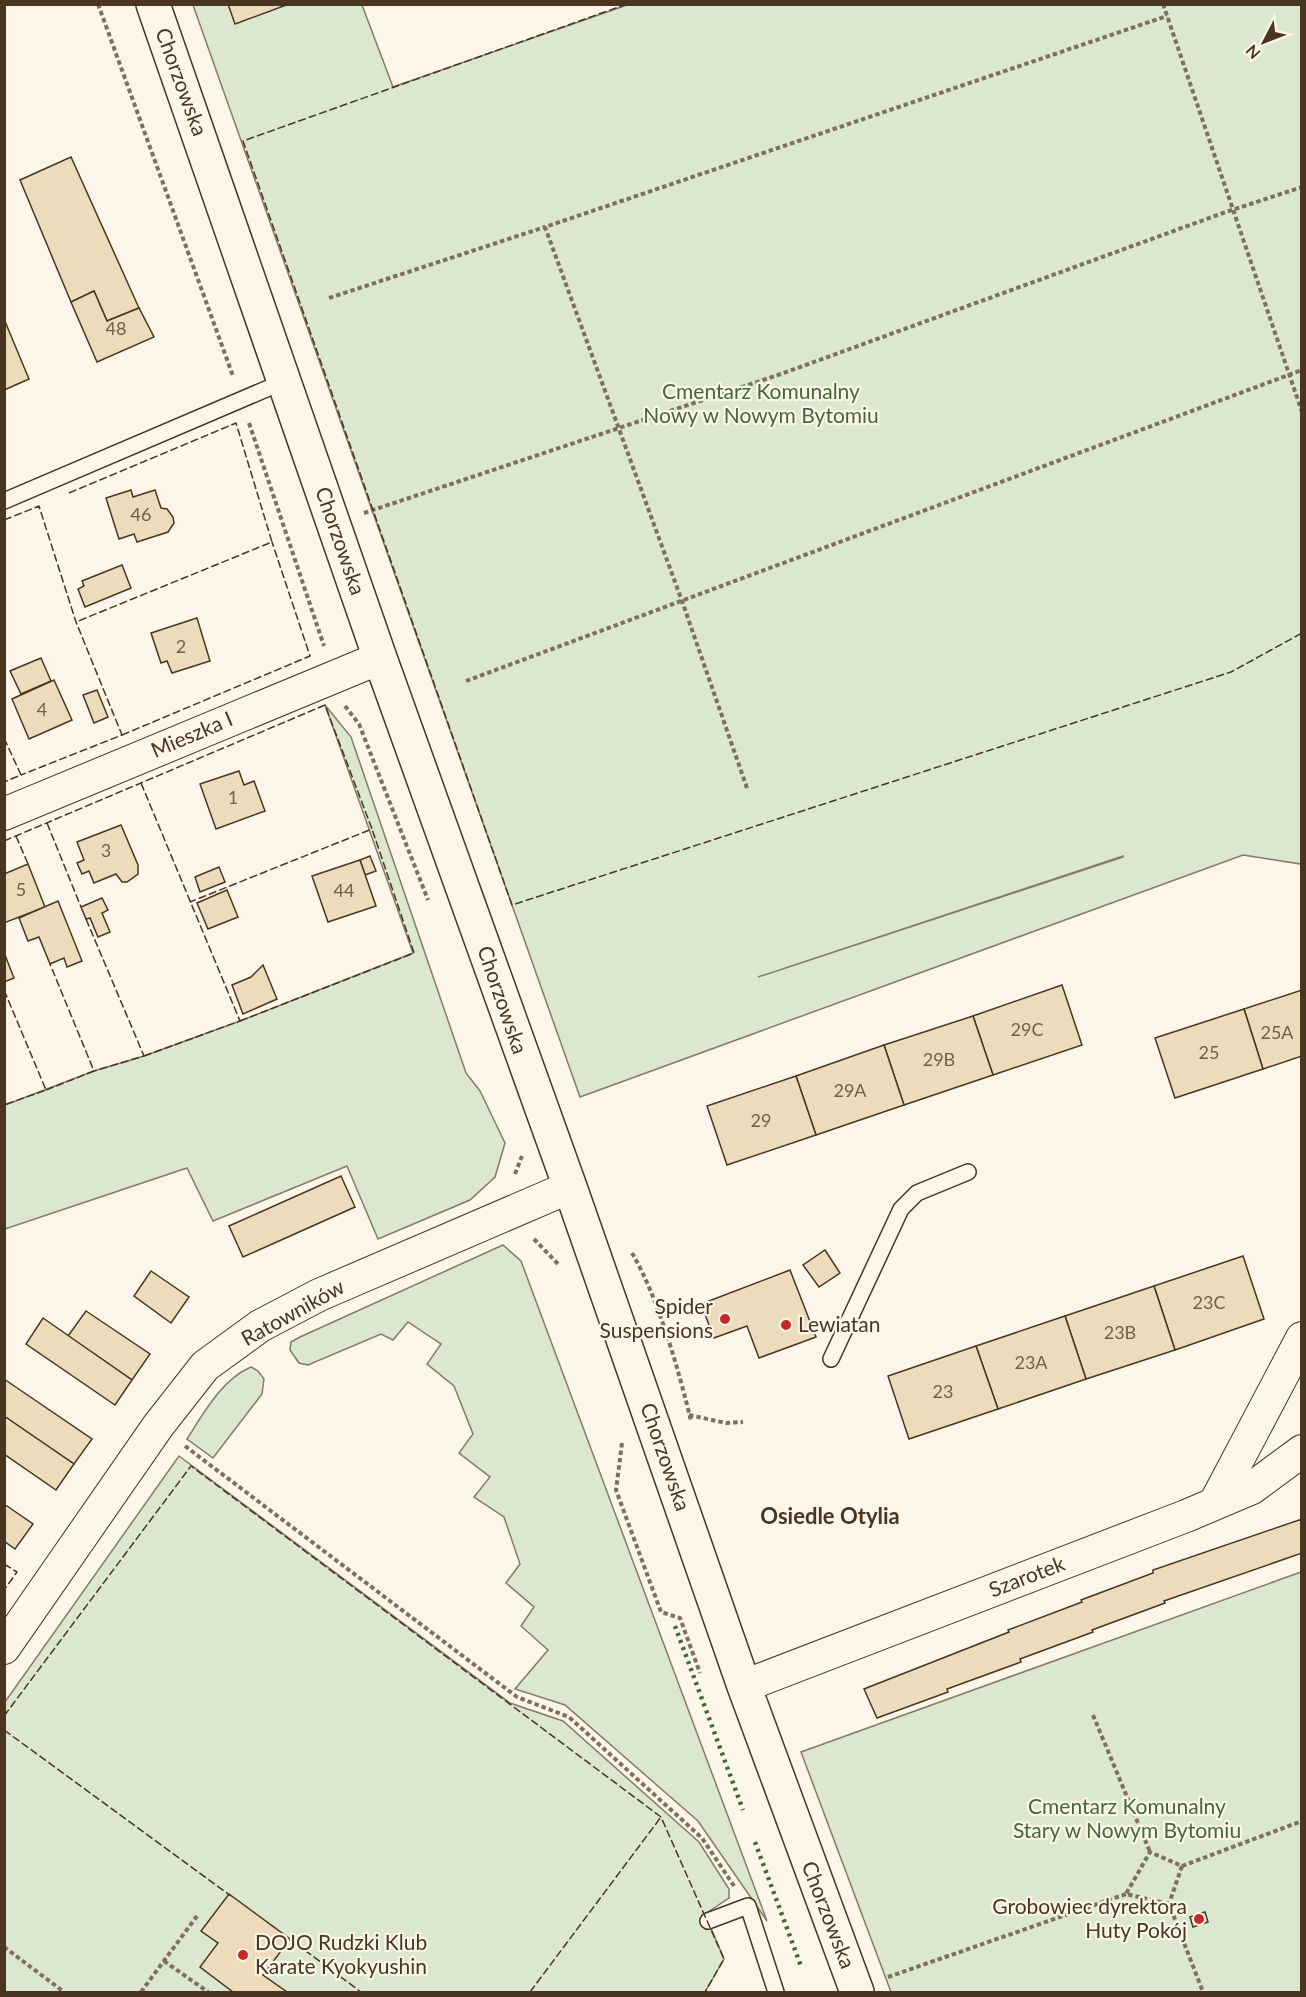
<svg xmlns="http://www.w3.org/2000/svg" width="1306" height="1997" viewBox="0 0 1306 1997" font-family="Lato,sans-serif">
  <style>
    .green { fill: #dce7d0; stroke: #887966; stroke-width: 1.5; fill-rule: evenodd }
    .building { fill: #ecdcbc; stroke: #4a3520; stroke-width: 1.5 }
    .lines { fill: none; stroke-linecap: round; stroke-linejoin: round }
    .service-casing { stroke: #4a3520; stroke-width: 18 }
    .minor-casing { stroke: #4a3520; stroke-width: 34 }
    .tertiary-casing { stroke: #4a3520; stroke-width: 36 }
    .path { stroke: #7f6f5c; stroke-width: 4; stroke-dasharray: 4.5 3; stroke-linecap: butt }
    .service { stroke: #fbf6e9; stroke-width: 15 }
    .minor { stroke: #fbf6e9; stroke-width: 32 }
    .tertiary { stroke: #fbf6e9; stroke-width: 33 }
    .hedge { stroke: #436837; stroke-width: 4.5; stroke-dasharray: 3 4.5; stroke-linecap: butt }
    .fence { stroke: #4a3520; stroke-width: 1.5; stroke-dasharray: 8 3; stroke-linecap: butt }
    .poi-dot { fill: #c62828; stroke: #fbf6e9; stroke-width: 2 }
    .labels { text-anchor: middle; stroke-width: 4.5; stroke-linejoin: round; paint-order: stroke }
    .number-label { font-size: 18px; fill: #725f47 }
    .street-label { font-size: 21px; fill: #4a3520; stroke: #fbf6e9 }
    .park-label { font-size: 21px; fill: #436837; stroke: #fbf6e9 }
    .poi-label { font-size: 21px; fill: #4a3520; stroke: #fbf6e9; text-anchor: end }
    .neighbourhood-label { font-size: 22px; font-weight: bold; fill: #4a3520; stroke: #fbf6e9 }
  </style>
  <rect width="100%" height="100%" fill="#fbf6e9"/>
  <g class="green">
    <path d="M193,5h169l31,82 234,-82h674v859l-58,-9 -663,242zM1123,857l-365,120 365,-121z"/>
    <polygon points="325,705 351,737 466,1073 480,1091 505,1143 495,1177 470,1200 378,1239 347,1166 213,1221 187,1168 5,1229 5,1105 94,1071 144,1056 240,1021 413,953"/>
    <polygon points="503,1245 521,1261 767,1921 698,1821 565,1705 515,1689 548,1650 521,1626 534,1607 506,1583 520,1564 504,1517 474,1497 490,1477 459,1453 473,1434 454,1386 427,1364 441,1344 408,1322 393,1340 381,1334 308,1365 299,1363 290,1350 291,1342 300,1337"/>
    <path d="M251,1367l7,4 6,8 -2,15 -49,64 -26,-19c16,-25 35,-60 64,-72z"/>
    <polygon points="179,1456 510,1703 563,1721 699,1842 729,1889 729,1898 705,1914 724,1959 705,1992 5,1992 5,1702"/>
    <polygon points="1301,1572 1301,1992 891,1992 801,1752"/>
  </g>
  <g class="building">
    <polygon points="228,4 289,4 235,24"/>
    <polygon points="71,157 139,308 107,321 94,291 71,302 20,180"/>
    <polygon points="94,291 107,321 139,308 154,337 97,362 71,302"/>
    <polygon points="4,319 29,379 4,390"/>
    <polygon points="131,490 133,497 155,490 161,508 167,509 173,517 174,523 168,532 137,542 134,534 119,539 106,498"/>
    <polygon points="122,565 131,588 85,607 78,589 84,586 82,581"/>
    <polygon points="197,618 210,661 172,673 167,661 161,663 151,633"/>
    <polygon points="41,658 51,681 21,694 10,671"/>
    <polygon points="54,680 72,720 29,739 12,699"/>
    <polygon points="97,690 108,717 94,723 83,695"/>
    <polygon points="239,771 244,785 254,781 265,811 216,829 200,784"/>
    <polygon points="121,825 138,865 138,874 127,882 122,882 116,874 94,883 89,871 82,874 77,863 84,860 77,842"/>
    <polygon points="370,856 376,871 365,875 360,860"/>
    <polygon points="360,860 376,906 328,922 312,876"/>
    <polygon points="28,864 45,907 4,923 4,874"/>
    <polygon points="219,867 225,882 200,892 195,877"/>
    <polygon points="227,890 238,917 208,929 197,903"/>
    <polygon points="102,898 108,910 102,913 110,932 98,937 90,918 86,919 81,907"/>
    <polygon points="58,901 82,961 67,967 64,958 50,964 39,937 28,941 19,918"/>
    <polygon points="5,955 14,978 4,982 4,955"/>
    <polygon points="263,965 277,999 243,1014 232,985 251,977"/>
    <polygon points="1062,985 1082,1045 993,1075 973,1016"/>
    <polygon points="1302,990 1302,1056 1263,1069 1244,1009"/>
    <polygon points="1244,1009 1263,1069 1175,1098 1155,1038"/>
    <polygon points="973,1016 993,1075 904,1105 884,1045"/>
    <polygon points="884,1045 904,1105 816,1135 796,1076"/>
    <polygon points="796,1076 816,1135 727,1165 707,1106"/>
    <polygon points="341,1176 355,1207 243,1257 229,1226"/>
    <polygon points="825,1250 840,1273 819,1287 803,1265"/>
    <polygon points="1243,1256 1264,1319 1175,1350 1154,1286"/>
    <polygon points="790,1270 816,1337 759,1358 747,1326 714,1338 701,1304"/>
    <polygon points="151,1271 189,1297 171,1323 134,1296"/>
    <polygon points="1154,1286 1175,1350 1086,1379 1065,1316"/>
    <polygon points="86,1311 150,1354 132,1380 68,1336"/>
    <polygon points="1065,1316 1086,1379 998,1409 976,1346"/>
    <polygon points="43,1318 132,1380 115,1405 26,1344"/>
    <polygon points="976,1346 998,1409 909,1439 888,1376"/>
    <polygon points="4,1379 92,1439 74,1464 4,1416"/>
    <polygon points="4,1416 74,1464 56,1490 4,1454"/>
    <polygon points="4,1504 33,1524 15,1549 4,1541"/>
    <polygon points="1302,1519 1302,1553 1164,1601 1165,1603 1092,1630 1093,1632 1020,1659 1021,1662 947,1689 948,1692 877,1718 864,1689 1009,1632 1008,1630 1082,1602 1081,1600 1153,1573 1153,1570"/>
    <polygon points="229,1894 290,1939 263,1975 287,1992 233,1992 200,1967 218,1943 201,1931"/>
    <polygon points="1205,1912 1208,1922 1193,1927 1190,1917"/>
  </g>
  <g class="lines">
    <g class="service-casing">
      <g id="service">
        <polyline points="4,501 285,381"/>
        <polyline points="831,1359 901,1209 917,1193 968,1172"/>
        <polyline points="708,1921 748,1906 776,1992"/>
      </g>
    </g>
    <g class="minor-casing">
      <g id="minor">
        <polyline points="4,814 380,658"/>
        <polyline points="1215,1503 1302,1338"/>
        <polyline points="4,1648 158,1426 205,1366 260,1326 319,1295 570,1187"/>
        <polyline points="744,1686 1186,1516 1252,1488 1302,1451"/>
      </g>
    </g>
    <g class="tertiary-casing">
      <polyline id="tertiary" points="153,4 380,658 570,1187 744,1686 857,1992"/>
    </g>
    <g class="path">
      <polyline points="98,4 233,376"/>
      <polyline points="1163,4 1302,412"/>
      <polyline points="329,298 545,227"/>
      <polyline points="249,423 324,646"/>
      <polyline points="364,513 781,374 1223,213 1302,187"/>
      <polyline points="466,681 1302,370"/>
      <polyline points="345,706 359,724 428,900"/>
      <polyline points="747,788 682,601 545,227 1167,16"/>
      <polyline points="515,1174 522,1156"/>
      <polyline points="534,1239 558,1264"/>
      <path d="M632,1253c26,44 47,118 59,168"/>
      <polyline points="689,1415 726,1423 743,1422"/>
      <polyline points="622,1443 616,1490 661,1612 680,1618 700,1673"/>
      <polyline points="185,1446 517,1697 569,1717 702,1838 734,1886"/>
      <polyline points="1093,1715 1150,1852"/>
      <polyline points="1182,1866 1302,1821"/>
      <polyline points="1169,1904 1126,1894 1150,1852 1182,1866 1169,1904 1203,1992"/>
      <polyline points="4,1947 64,1992"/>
      <polyline points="164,1961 208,1992"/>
      <polyline points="888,1977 1126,1894"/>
      <polyline points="141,1992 197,1916"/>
    </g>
    <use href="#service" class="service"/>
    <use href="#minor" class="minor"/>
    <use href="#tertiary" class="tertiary"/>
    <g class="hedge">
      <polyline points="675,1626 743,1810"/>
      <polyline points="755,1842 801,1966"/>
    </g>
    <g class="fence">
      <polyline points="627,4 243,141 512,905 1231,672 1302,633"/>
      <polyline points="69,493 236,423 272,542 76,622"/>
      <polyline points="4,520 39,506 76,622 122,735 21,775"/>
      <polyline points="122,735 310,656 272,542"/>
      <polyline points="4,738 21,775 4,782"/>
      <polyline points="141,783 240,1021 144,1056"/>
      <polyline points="47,823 81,907"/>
      <polyline points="16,836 28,864"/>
      <polyline points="4,841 325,705 372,829 190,902"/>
      <polyline points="86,919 144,1056 94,1071"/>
      <polyline points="4,990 46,1090 4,1105"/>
      <polyline points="240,1021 414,953 372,829"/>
      <polyline points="46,1090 94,1071 50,964"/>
      <polyline points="4,1564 17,1572 4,1590"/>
      <polyline points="4,1716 191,1466 661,1817 724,1959 705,1992"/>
      <polyline points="4,1730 231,1896"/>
      <polyline points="287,1937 361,1992"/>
      <polyline points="530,1992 661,1817"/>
    </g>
  </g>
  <g class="poi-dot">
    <circle cx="725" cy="1319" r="6"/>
    <circle cx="786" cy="1325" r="6"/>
    <circle cx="1199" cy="1919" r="6"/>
    <circle cx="243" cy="1955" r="6"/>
  </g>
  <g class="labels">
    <g class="number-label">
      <text x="116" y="335">48</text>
      <text x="141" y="521">46</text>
      <text x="181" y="653">2</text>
      <text x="42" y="716">4</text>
      <text x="233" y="804">1</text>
      <text x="106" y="857">3</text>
      <text x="21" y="896">5</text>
      <text x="344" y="897">44</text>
      <text x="1027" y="1036">29C</text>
      <text x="1277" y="1039">25A</text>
      <text x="1209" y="1059">25</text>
      <text x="939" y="1066">29B</text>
      <text x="850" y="1097">29A</text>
      <text x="761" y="1127">29</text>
      <text x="1209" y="1309">23C</text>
      <text x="1120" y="1339">23B</text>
      <text x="1031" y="1369">23A</text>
      <text x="943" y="1398">23</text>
    </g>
    <g class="street-label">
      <text transform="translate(181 82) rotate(70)" y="7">Chorzowska</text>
      <text transform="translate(340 541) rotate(71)" y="7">Chorzowska</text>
      <text transform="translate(192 735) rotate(-23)" y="7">Mieszka I</text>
      <text transform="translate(502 1000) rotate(71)" y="7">Chorzowska</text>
      <text transform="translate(293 1313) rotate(-29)" y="7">Ratowników</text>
      <text transform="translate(665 1457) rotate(71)" y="7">Chorzowska</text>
      <text transform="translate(1027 1577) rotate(-21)" y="7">Szarotek</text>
      <text transform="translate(828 1915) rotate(69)" y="7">Chorzowska</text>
    </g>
    <g class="park-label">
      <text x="761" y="399">Cmentarz Komunalny<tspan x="761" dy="24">Nowy w Nowym Bytomiu</tspan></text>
      <text x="1127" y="1814">Cmentarz Komunalny<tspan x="1127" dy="24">Stary w Nowym Bytomiu</tspan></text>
    </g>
    <g class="poi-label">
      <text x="713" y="1314">Spider<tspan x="713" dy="24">Suspensions</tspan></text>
      <text x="798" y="1332" text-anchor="start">Lewiatan</text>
      <text x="1187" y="1914">Grobowiec dyrektora<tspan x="1187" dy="24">Huty Pokój</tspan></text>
      <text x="255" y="1950" text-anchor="start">DOJO Rudzki Klub<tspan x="255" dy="24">Karate Kyokyushin</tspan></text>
    </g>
    <g class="neighbourhood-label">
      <text x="830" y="1524">Osiedle Otylia</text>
    </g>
  </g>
  <rect width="1306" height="1997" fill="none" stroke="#4a3520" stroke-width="12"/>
  <g transform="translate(1264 42) rotate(228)" stroke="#fbf6e9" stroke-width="4.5" paint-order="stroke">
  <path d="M0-4.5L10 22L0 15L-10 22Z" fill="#4a3520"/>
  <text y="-9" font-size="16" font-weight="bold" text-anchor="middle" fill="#4a3520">N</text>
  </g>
</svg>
